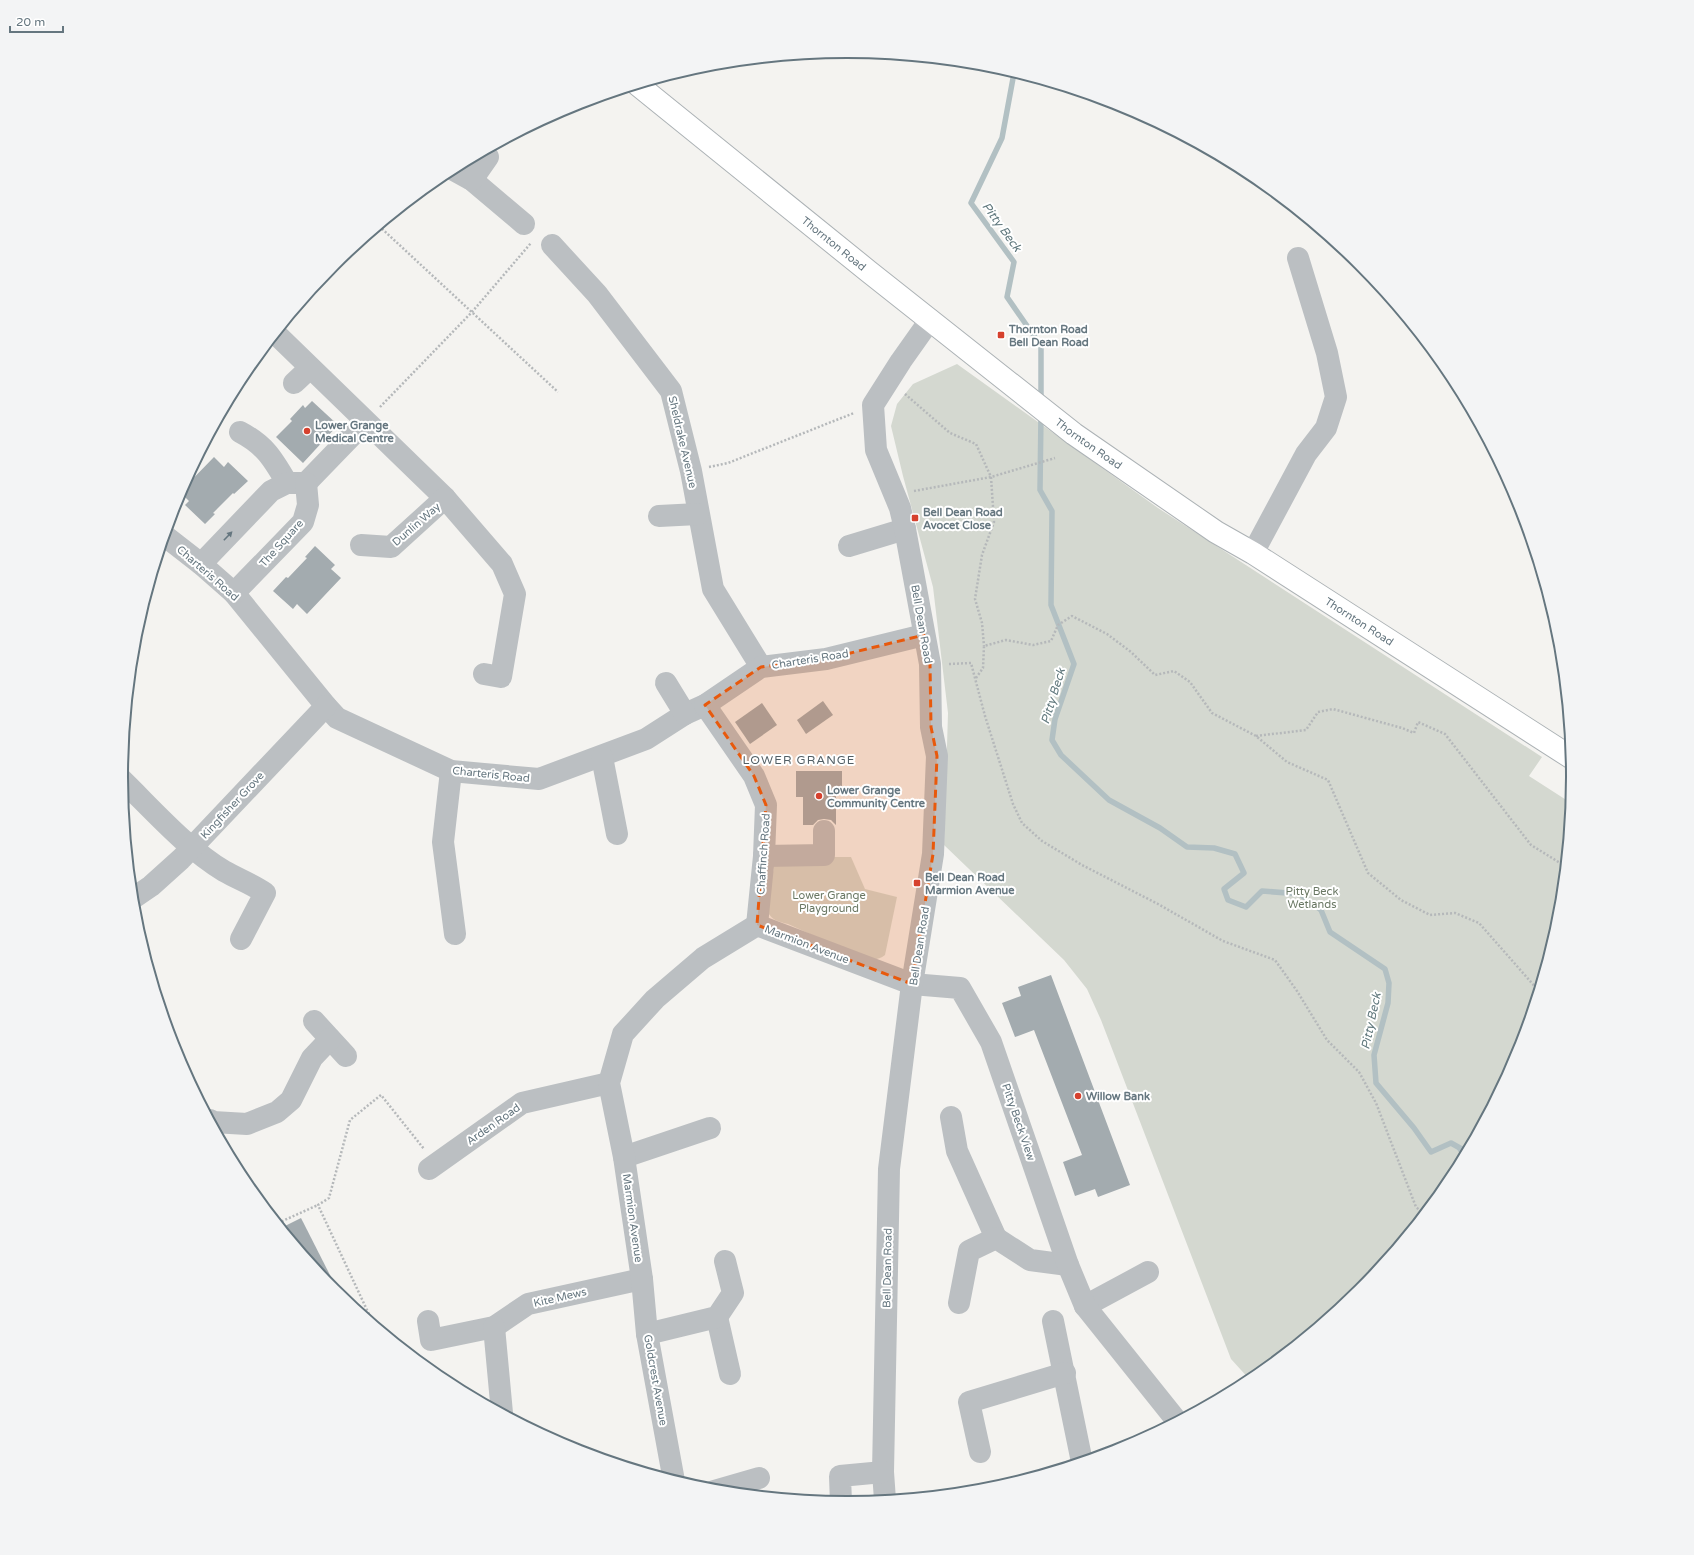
<svg xmlns="http://www.w3.org/2000/svg" width="1694" height="1555" viewBox="0 0 1694 1555" font-family="'Varela Round',sans-serif">
  <style>
    .green { fill: #d4d8d0 }
    .lines { fill: none; stroke-linecap: round; stroke-linejoin: round }
    .stream { stroke: #b2c0c3; stroke-width: 5.5 }
    .building { fill: #a3abaf }
    .major-casing { stroke: #acb2b5; stroke-width: 24 }
    .path { stroke: #b5b8ba; stroke-width: 2.5; stroke-dasharray: 2 2; stroke-linecap: butt }
    .minor { stroke: #bbbfc2; stroke-width: 22 }
    .major { stroke: #fff; stroke-width: 22 }
    .oneway { fill: #65767f }
    .marked { fill: #e8590c; fill-opacity: 0.2; stroke: #e8590c; stroke-width: 3; stroke-dasharray: 8 5; stroke-linejoin: round }
    .poi-dot { fill: #d6412e; stroke: #fff; stroke-width: 1.5 }
    .labels { text-anchor: middle; stroke-width: 4; stroke-linejoin: round; paint-order: stroke }
    .street-label { font-size: 11px; fill: #65767f; stroke: #fff }
    .poi-label { font-size: 11px; font-weight: bold; fill: #65767f; stroke: #fff; text-anchor: start }
    .park-label { font-size: 11px; fill: #697763; stroke: #fff }
    .water-label { font-size: 12px; font-style: italic; fill: #60787d; stroke: #fff }
    .neighbourhood-label { font-size: 12px; letter-spacing: 1px; fill: #525f65; stroke: #fff }
    .rim { fill: none; stroke: #65767f; stroke-width: 2 }
  </style>
  <rect width="100%" height="100%" fill="#f4f3f0"/>
  <g class="green">
    <polygon points="957,364 1158,508 1542,757 1529,776 1571,803 1559,919 1518,1056 1451,1181 1361,1291 1251,1381 1231,1359 1101,1020 1087,989 1064,960 944,845 948,713 933,587 903,476 891,426 897,404 913,384"/>
    <path d="M832,857h19l14,32 32,8 -12,58c-7,6 -14,4 -22,3l-75,-34c-12,-3 -20,-5 -21,-18l8,-45 57,1z"/>
  </g>
  <g class="lines">
    <g class="stream">
      <polyline points="1014,73 1002,138 971,203 1014,262 1007,297 1041,346 1041,400"/>
      <polyline points="1041,414 1040,490 1052,511 1051,605 1074,664 1055,719 1052,740 1061,755 1109,800 1160,828 1187,847 1214,848 1235,854 1244,873 1224,889 1228,900 1246,907 1262,891 1300,894 1321,910 1330,932 1385,969 1389,983 1388,1003 1374,1055 1376,1083 1414,1128 1431,1152 1451,1143 1467,1152"/>
      <polyline points="1460,1149 1464,1155 1461,1163"/>
      <polyline points="1441,1193 1459,1167"/>
    </g>
  </g>
  <g class="building">
    <polygon points="312,401 338,425 303,463 276,437 292,421 290,419 303,405 305,408"/>
    <polygon points="214,457 224,467 228,462 248,481 234,494 233,493 213,513 215,514 205,524 185,505 189,501 180,492"/>
    <polygon points="315,546 335,565 331,569 341,578 307,614 297,604 293,609 273,591 286,577 288,578 307,558 305,557"/>
    <polygon points="823,701 833,715 806,734 797,720"/>
    <polygon points="762,703 777,725 750,744 735,722"/>
    <polygon points="796,771 842,771 842,795 836,794 836,825 831,820 824,819 818,820 813,825 803,825 803,797 796,797"/>
    <polygon points="1051,975 1130,1185 1098,1197 1095,1189 1075,1196 1063,1162 1082,1155 1034,1030 1015,1037 1002,1003 1021,996 1018,987"/>
    <polygon points="301,1218 333,1281 328,1284 281,1228"/>
  </g>
  <g class="lines">
    <g class="major-casing">
      <g id="major">
        <path id="s1" d="M638,85l230,186 206,163 142,98 37,21 319,205"/>
      </g>
    </g>
    <g class="path">
      <polyline points="379,226 558,392"/>
      <polyline points="905,394 950,433 976,444 991,477 994,522 982,555 975,599 982,623 984,646"/>
      <polyline points="380,407 472,312 531,243"/>
      <polyline points="709,467 728,463 854,413"/>
      <polyline points="914,491 991,477 1055,458"/>
      <polyline points="949,664 971,663 985,716 1013,804 1022,823 1042,841 1082,865 1158,904 1223,941 1275,960 1297,991 1327,1040 1359,1072 1376,1103 1416,1207 1424,1214"/>
      <polyline points="976,678 983,668 984,646 1006,640 1033,645 1051,641 1058,625 1072,616 1107,634 1131,652 1155,675 1174,671 1190,682 1212,713 1256,736 1287,762 1328,780 1368,873 1401,900 1430,915 1455,913 1479,923 1538,990"/>
      <polyline points="1256,736 1306,730 1318,712 1333,709 1402,728 1414,733 1418,722 1445,734 1531,845 1565,866"/>
      <polyline points="278,1223 318,1205"/>
      <polyline points="374,1325 318,1205 329,1198 350,1120 381,1095 424,1149"/>
    </g>
    <g class="minor">
      <polyline points="452,169 472,180 524,224"/>
      <polyline points="472,180 488,157"/>
      <polyline points="552,245 597,294 671,391 691,471 713,589 761,667"/>
      <polyline points="276,334 445,498 502,564 515,594 501,677 484,674"/>
      <polyline points="294,383 310,368"/>
      <path d="M240,432c25,13 33,27 47,51"/>
      <polyline points="659,516 698,514"/>
      <polyline points="165,536 201,564 234,593 326,706 337,718 451,771 539,779 646,739 685,714 705,705 761,667 826,659 924,635"/>
      <polyline points="361,545 391,547 445,498"/>
      <polyline points="849,546 905,529"/>
      <polyline points="1253,553 1306,454 1326,428 1336,397 1327,353 1298,258"/>
      <polyline points="201,564 271,491 287,483 306,483 365,422"/>
      <polyline points="234,593 303,522 308,505 306,483"/>
      <polyline points="666,683 685,714"/>
      <polyline points="705,705 754,776 766,805 764,856 757,925"/>
      <polyline points="602,757 617,834"/>
      <polyline points="451,771 443,842 455,934"/>
      <path d="M121,779c31,30 66,70 103,92 14,8 28,13 41,22l-24,46"/>
      <polyline points="764,856 824,855 824,831"/>
      <polyline points="132,899 151,886 181,859 326,706"/>
      <polyline points="314,1021 346,1056"/>
      <polyline points="951,1117 957,1151 996,1238"/>
      <polyline points="210,1120 213,1122 247,1124 277,1112 291,1100 312,1058 330,1039"/>
      <polyline points="624,1157 710,1128"/>
      <polyline points="429,1169 522,1103 609,1083"/>
      <polyline points="959,1303 969,1251 996,1238 1030,1260 1068,1265"/>
      <polyline points="1085,1306 1148,1272"/>
      <polyline points="717,1317 730,1374"/>
      <polyline points="428,1321 431,1340 494,1327 528,1304 642,1279"/>
      <polyline points="1053,1321 1082,1462"/>
      <polyline points="494,1327 502,1413"/>
      <polyline points="647,1334 717,1317 733,1293 725,1261"/>
      <polyline points="980,1452 969,1402 1065,1373"/>
      <polyline points="674,1481 647,1334 642,1279 624,1157 609,1083 623,1034 655,999 703,958 757,925 912,984 960,988 991,1042 1068,1265 1085,1306 1177,1421"/>
      <polyline points="714,1491 759,1478"/>
      <polyline points="885,1500 883,1472 889,1169 912,984 933,854 937,756 931,727 930,664 905,529 900,508 876,450 873,405 901,361 930,320"/>
      <polyline points="841,1503 840,1476 883,1472"/>
    </g>
    <use href="#major" class="major"/>
  </g>
  <defs><path id="oneway-solid" d="M-6-.8H1V-3.2L6.5 0L1 3.2V.8H-6Z"/></defs>
  <use class="oneway" href="#oneway-solid" transform="translate(228 536) rotate(-46)"/>
  <path class="marked" d="M924,635l6,29 1,63 6,29 -4,98 -21,130 -155,-59 9,-120 -12,-29 -49,-71 56,-38 65,-8z"/>
  <g class="poi-dot">
    <rect x="997" y="331" width="8" height="8" rx="2"/>
    <circle cx="307" cy="431" r="4"/>
    <rect x="911" y="514" width="8" height="8" rx="2"/>
    <circle cx="819" cy="796" r="4"/>
    <rect x="913" y="879" width="8" height="8" rx="2"/>
    <circle cx="1078" cy="1096" r="4"/>
  </g>
  <g class="labels">
    <g class="street-label">
      <text dy="4" stroke="none"><textPath href="#s1" startOffset="252">Thornton Road</textPath></text>
      <text transform="translate(683 442) rotate(77)" y="4">Sheldrake Avenue</text>
      <text dy="4" stroke="none"><textPath href="#s1" startOffset="576">Thornton Road</textPath></text>
      <text transform="translate(416 524) rotate(-41)" y="4">Dunlin Way</text>
      <text transform="translate(281 543) rotate(-48)" y="4">The Square</text>
      <text transform="translate(208 573) rotate(41)" y="4">Charteris Road</text>
      <text dy="4" stroke="none"><textPath href="#s1" startOffset="900">Thornton Road</textPath></text>
      <text transform="translate(922 624) rotate(80)" y="4">Bell Dean Road</text>
      <text transform="translate(810 659) rotate(-9)" y="4">Charteris Road</text>
      <text transform="translate(491 774) rotate(6)" y="4">Charteris Road</text>
      <text transform="translate(232 805) rotate(-47)" y="4">Kingfisher Grove</text>
      <text transform="translate(763 854) rotate(-86)" y="4">Chaffinch Road</text>
      <text transform="translate(807 944) rotate(21)" y="4">Marmion Avenue</text>
      <text transform="translate(919 946) rotate(-81)" y="4">Bell Dean Road</text>
      <text transform="translate(1019 1122) rotate(71)" y="4">Pitty Beck View</text>
      <text transform="translate(493 1124) rotate(-35)" y="4">Arden Road</text>
      <text transform="translate(633 1218) rotate(82)" y="4">Marmion Avenue</text>
      <text transform="translate(887 1268) rotate(-89)" y="4">Bell Dean Road</text>
      <text transform="translate(560 1297) rotate(-13)" y="4">Kite Mews</text>
      <text transform="translate(656 1380) rotate(80)" y="4">Goldcrest Avenue</text>
    </g>
    <g class="poi-label">
      <text x="1009" y="333">Thornton Road<tspan x="1009" dy="13">Bell Dean Road</tspan></text>
      <text x="315" y="429">Lower Grange<tspan x="315" dy="13">Medical Centre</tspan></text>
      <text x="923" y="516">Bell Dean Road<tspan x="923" dy="13">Avocet Close</tspan></text>
      <text x="827" y="794">Lower Grange<tspan x="827" dy="13">Community Centre</tspan></text>
      <text x="925" y="881">Bell Dean Road<tspan x="925" dy="13">Marmion Avenue</tspan></text>
      <text x="1086" y="1100">Willow Bank</text>
    </g>
    <g class="park-label">
      <text x="1312" y="895">Pitty Beck<tspan x="1312" dy="13">Wetlands</tspan></text>
      <text x="829" y="899">Lower Grange<tspan x="829" dy="13">Playground</tspan></text>
    </g>
    <g class="water-label">
      <text transform="translate(1002 227) rotate(54)" y="4">Pitty Beck</text>
      <text transform="translate(1053 696) rotate(-73)" y="4">Pitty Beck</text>
      <text transform="translate(1371 1021) rotate(-78)" y="4">Pitty Beck</text>
    </g>
    <g class="neighbourhood-label">
      <text x="799" y="764">LOWER GRANGE</text>
    </g>
  </g>
  <path d="M0 0H1694V1555H0ZM128 777a719 719 0 1 1 1438 0a719 719 0 1 1-1438 0Z" fill="#f3f4f5" fill-rule="evenodd"/>
  <path class="rim" d="M128 777a719 719 0 1 1 1438 0a719 719 0 1 1-1438 0Z"/>
  <path d="M10 26v6h53v-6" fill="none" stroke="#65767f" stroke-width="2"/>
  <text x="16" y="26" font-size="12" fill="#65767f" stroke="#ffffff" stroke-width="3" paint-order="stroke">20 m</text>
</svg>
